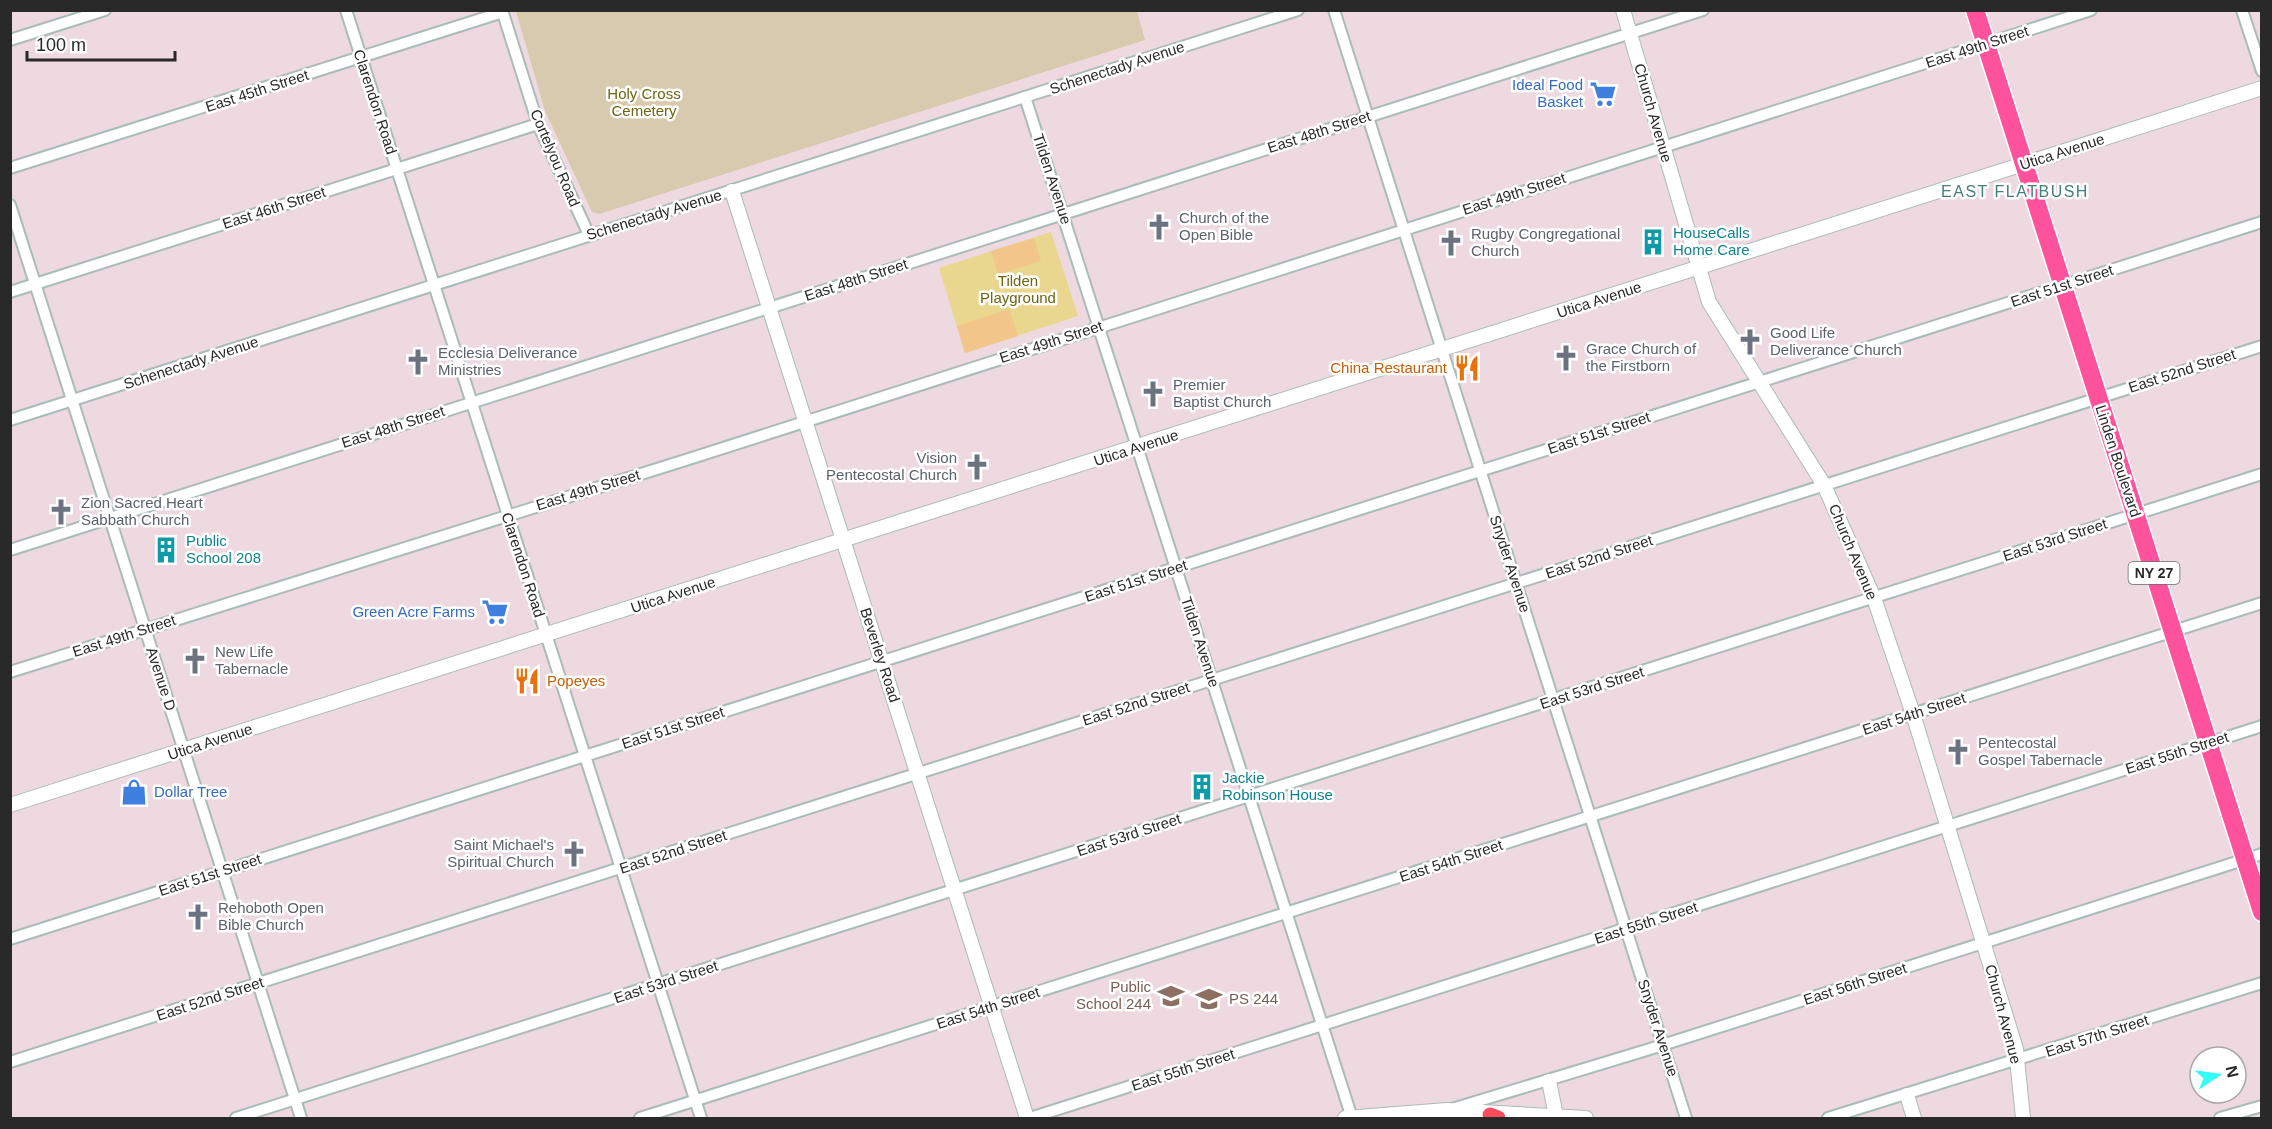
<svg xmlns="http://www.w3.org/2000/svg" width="2272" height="1129" viewBox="0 0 2272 1129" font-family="Helvetica,sans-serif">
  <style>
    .green { fill: #e9d78f }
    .cemetery { fill: #d8caae }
    .pitch { fill: #f2c58a }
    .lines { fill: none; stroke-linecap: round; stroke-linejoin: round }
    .street-casing { stroke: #aabbba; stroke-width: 14 }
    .secondary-casing { stroke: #aabbba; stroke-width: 16 }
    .primary-casing { stroke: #fff; stroke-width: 18 }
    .highway-casing { stroke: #fff; stroke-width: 21 }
    .street { stroke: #fff; stroke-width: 10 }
    .secondary { stroke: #fff; stroke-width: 14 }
    .primary { stroke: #fe4c5d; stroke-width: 15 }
    .highway { stroke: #ff529c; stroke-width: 18 }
    .labels { text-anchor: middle; stroke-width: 5; stroke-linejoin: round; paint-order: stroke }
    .shield { fill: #fff; stroke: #696969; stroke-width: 1.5 }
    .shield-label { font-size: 14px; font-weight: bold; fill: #292929 }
    .street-label { font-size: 15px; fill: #292929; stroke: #fff }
    .shop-label { font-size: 15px; fill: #366cbe; stroke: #fff; text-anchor: end }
    .park-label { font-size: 15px; fill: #6c6612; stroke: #fff }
    .worship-label { font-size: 15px; fill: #5b616d; stroke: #fff; text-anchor: start }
    .culture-label { font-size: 15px; fill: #0d838f; stroke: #fff; text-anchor: start }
    .food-label { font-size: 15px; fill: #c56008; stroke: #fff; text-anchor: end }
    .education-label { font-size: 15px; fill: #785e54; stroke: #fff; text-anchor: end }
    .neighbourhood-label { font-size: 16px; letter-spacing: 1.5px; fill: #457e7b; stroke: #fff }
  </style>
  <rect width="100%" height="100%" fill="#edd9df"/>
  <polygon class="green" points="1051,232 1078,316 965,353 939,268"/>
  <polygon class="cemetery" points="1137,11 1145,40 599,214 592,212 545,111 516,11"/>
  <g class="pitch">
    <polygon points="1034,238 1041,261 998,274 991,251"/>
    <polygon points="1009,309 1018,336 965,353 957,326"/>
  </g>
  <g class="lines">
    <g class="street-casing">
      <g id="street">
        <polyline points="346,10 701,1118"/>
        <polyline points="502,10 538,124 589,235"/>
        <polyline points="1334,10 1686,1118"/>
        <polyline points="2242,10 2262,71"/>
        <polyline points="10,40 105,10"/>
        <polyline points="1025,97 1352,1118"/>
        <polyline points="10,168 503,12"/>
        <polyline points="10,205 301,1118"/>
        <polyline points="10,292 538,124"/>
        <polyline points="10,420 1298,10"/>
        <polyline points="10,550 1703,10"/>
        <polyline points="10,672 692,458 2091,10"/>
        <polyline points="10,939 2262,222"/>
        <polyline points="10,1062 2262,346"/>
        <polyline points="1452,1109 1650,1049 2262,854"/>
        <polyline points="236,1118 2262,474"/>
        <polyline points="640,1118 2262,603"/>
        <polyline points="1030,1118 2262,726"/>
        <polyline points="1828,1118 2262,983"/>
        <polyline points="2220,1118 2262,1106"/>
      </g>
    </g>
    <g class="secondary-casing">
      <g id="secondary">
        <polyline points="1623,10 1709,302 1824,485 1874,598 1913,714 2016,1049 2023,1118"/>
        <polyline points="732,191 1027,1118"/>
        <polyline points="10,805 2262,88"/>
        <polyline points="1549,1081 1556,1116"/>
        <polyline points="1907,1095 1914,1118"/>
        <polyline points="1345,1118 1447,1110 1586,1118"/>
      </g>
    </g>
    <g class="primary-casing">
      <polyline id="primary" points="1490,1115 1498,1118"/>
    </g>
    <g class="highway-casing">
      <polyline id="highway" points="1975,10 2262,912"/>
    </g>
    <use href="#street" class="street"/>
    <use href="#secondary" class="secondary"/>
    <use href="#primary" class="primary"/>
    <use href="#highway" class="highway"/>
  </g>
  <defs>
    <g id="supermarket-bare" transform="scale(2.07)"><path d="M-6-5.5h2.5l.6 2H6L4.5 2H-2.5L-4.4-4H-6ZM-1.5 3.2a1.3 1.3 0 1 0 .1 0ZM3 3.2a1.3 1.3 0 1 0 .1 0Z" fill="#3f7fe0" stroke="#fff" stroke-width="2.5" paint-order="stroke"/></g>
    <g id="church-bare" transform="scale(2.07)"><path d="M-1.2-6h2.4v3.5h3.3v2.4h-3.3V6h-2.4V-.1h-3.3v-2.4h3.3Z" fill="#6b7280" stroke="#fff" stroke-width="2.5" paint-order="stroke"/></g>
    <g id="building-bare" transform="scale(2.07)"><path d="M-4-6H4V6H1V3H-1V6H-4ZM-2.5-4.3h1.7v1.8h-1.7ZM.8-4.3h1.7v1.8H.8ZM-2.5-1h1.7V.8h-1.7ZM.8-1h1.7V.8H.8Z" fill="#0f9aa8" stroke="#fff" stroke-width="2.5" paint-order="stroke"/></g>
    <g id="restaurant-bare" transform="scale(2.07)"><path d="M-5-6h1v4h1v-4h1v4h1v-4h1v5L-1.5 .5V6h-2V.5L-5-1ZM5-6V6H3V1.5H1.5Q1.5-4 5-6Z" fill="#e8710a" stroke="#fff" stroke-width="2.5" paint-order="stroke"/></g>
    <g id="shop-bare" transform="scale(2.07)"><path d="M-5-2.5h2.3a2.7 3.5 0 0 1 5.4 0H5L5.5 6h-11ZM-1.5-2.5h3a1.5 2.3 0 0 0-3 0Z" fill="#3f7fe0" stroke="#fff" stroke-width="2.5" paint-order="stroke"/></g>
    <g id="school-bare" transform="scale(2.07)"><path d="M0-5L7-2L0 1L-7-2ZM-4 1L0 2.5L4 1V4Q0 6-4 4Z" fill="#8d6e63" stroke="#fff" stroke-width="2.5" paint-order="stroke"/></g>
  </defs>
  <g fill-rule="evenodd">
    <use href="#supermarket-bare" x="1603" y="94"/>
    <use href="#church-bare" x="1159" y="227"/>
    <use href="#building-bare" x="1653" y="242"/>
    <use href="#church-bare" x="1451" y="243"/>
    <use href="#church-bare" x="1750" y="342"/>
    <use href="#church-bare" x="1566" y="358"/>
    <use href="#church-bare" x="418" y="362"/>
    <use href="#restaurant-bare" x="1467" y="368"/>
    <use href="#church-bare" x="1153" y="394"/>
    <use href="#church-bare" x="977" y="467"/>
    <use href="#church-bare" x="61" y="512"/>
    <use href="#building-bare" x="166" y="550"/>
    <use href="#supermarket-bare" x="495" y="612"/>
    <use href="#church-bare" x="195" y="661"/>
    <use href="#restaurant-bare" x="527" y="681"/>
    <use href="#church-bare" x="1958" y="752"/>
    <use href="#building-bare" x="1202" y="787"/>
    <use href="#shop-bare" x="134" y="792"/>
    <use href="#church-bare" x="574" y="854"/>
    <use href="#church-bare" x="198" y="917"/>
    <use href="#school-bare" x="1171" y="996"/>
    <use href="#school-bare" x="1209" y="999"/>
  </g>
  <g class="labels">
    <rect class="shield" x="2128.5" y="562" width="51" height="22" rx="4.5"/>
    <g class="shield-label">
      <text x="2154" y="578">NY 27</text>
    </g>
    <g class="street-label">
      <text transform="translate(1977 47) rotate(-18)" y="5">East 49th Street</text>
      <text transform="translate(1117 68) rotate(-18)" y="5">Schenectady Avenue</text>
      <text transform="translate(257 91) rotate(-18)" y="5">East 45th Street</text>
      <text transform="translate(375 102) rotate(72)" y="5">Clarendon Road</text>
      <text transform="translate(1653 113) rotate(74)" y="5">Church Avenue</text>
      <text transform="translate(1319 132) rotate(-18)" y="5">East 48th Street</text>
      <text transform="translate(2062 152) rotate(-18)" y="5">Utica Avenue</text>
      <text transform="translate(555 158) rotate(67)" y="5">Cortelyou Road</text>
      <text transform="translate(1052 179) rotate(72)" y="5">Tilden Avenue</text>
      <text transform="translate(1514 194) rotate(-18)" y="5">East 49th Street</text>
      <text transform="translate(274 208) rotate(-18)" y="5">East 46th Street</text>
      <text transform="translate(654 215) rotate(-17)" y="5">Schenectady Avenue</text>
      <text transform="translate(856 280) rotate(-18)" y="5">East 48th Street</text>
      <text transform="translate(2062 286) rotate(-18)" y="5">East 51st Street</text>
      <text transform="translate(1599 300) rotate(-18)" y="5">Utica Avenue</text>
      <text transform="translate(1051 342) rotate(-18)" y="5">East 49th Street</text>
      <text transform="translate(191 363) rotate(-18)" y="5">Schenectady Avenue</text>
      <text transform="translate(2182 371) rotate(-18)" y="5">East 52nd Street</text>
      <text transform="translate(393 427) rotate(-18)" y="5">East 48th Street</text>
      <text transform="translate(1599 433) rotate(-18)" y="5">East 51st Street</text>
      <text transform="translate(1136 448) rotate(-18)" y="5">Utica Avenue</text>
      <text transform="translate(2118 461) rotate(72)" y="5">Linden Boulevard</text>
      <text transform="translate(588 490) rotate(-17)" y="5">East 49th Street</text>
      <text transform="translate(2055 540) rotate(-18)" y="5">East 53rd Street</text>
      <text transform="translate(1853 552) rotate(67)" y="5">Church Avenue</text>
      <text transform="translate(1599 557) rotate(-18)" y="5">East 52nd Street</text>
      <text transform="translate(1510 564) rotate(72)" y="5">Snyder Avenue</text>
      <text transform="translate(523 565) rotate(72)" y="5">Clarendon Road</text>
      <text transform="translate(1136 581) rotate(-18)" y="5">East 51st Street</text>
      <text transform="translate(673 595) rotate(-18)" y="5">Utica Avenue</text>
      <text transform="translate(124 636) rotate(-18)" y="5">East 49th Street</text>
      <text transform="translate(1200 642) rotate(72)" y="5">Tilden Avenue</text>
      <text transform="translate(880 655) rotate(72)" y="5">Beverley Road</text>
      <text transform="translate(161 679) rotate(72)" y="5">Avenue D</text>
      <text transform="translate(1592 688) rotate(-18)" y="5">East 53rd Street</text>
      <text transform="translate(1136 704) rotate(-18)" y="5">East 52nd Street</text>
      <text transform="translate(1914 714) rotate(-18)" y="5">East 54th Street</text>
      <text transform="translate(673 728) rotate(-18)" y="5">East 51st Street</text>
      <text transform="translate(210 742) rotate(-18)" y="5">Utica Avenue</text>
      <text transform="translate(2177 753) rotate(-18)" y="5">East 55th Street</text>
      <text transform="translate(1129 835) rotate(-18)" y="5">East 53rd Street</text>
      <text transform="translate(673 852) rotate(-18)" y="5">East 52nd Street</text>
      <text transform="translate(1451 861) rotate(-18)" y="5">East 54th Street</text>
      <text transform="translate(210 875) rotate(-18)" y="5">East 51st Street</text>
      <text transform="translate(1646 923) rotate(-18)" y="5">East 55th Street</text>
      <text transform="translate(666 982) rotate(-18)" y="5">East 53rd Street</text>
      <text transform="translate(1855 984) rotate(-18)" y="5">East 56th Street</text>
      <text transform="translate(210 999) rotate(-18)" y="5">East 52nd Street</text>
      <text transform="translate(988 1008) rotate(-18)" y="5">East 54th Street</text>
      <text transform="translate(2003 1014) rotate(75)" y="5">Church Avenue</text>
      <text transform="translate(1658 1028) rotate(72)" y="5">Snyder Avenue</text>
      <text transform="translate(2097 1036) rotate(-18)" y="5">East 57th Street</text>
      <text transform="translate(1183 1070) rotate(-18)" y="5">East 55th Street</text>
    </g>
    <g class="shop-label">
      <text x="1583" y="90">Ideal Food<tspan x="1583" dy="17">Basket</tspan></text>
      <text x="475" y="617">Green Acre Farms</text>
      <text x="154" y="797" text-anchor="start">Dollar Tree</text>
    </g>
    <g class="park-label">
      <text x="644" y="99">Holy Cross<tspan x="644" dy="17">Cemetery</tspan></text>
      <text x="1018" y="286">Tilden<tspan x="1018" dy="17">Playground</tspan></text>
    </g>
    <g class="worship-label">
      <text x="1179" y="223">Church of the<tspan x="1179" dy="17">Open Bible</tspan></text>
      <text x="1471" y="239">Rugby Congregational<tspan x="1471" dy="17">Church</tspan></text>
      <text x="1770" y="338">Good Life<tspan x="1770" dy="17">Deliverance Church</tspan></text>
      <text x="1586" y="354">Grace Church of<tspan x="1586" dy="17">the Firstborn</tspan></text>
      <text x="438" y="358">Ecclesia Deliverance<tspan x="438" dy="17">Ministries</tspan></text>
      <text x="1173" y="390">Premier<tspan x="1173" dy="17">Baptist Church</tspan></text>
      <text x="957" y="463" text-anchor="end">Vision<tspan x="957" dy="17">Pentecostal Church</tspan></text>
      <text x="81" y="508">Zion Sacred Heart<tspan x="81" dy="17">Sabbath Church</tspan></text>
      <text x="215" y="657">New Life<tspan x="215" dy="17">Tabernacle</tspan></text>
      <text x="1978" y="748">Pentecostal<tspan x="1978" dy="17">Gospel Tabernacle</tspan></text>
      <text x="554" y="850" text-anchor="end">Saint Michael's<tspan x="554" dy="17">Spiritual Church</tspan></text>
      <text x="218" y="913">Rehoboth Open<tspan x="218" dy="17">Bible Church</tspan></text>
    </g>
    <g class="culture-label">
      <text x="1673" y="238">HouseCalls<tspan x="1673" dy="17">Home Care</tspan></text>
      <text x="186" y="546">Public<tspan x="186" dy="17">School 208</tspan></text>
      <text x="1222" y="783">Jackie<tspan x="1222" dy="17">Robinson House</tspan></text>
    </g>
    <g class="food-label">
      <text x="1447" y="373">China Restaurant</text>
      <text x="547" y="686" text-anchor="start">Popeyes</text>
    </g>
    <g class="education-label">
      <text x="1151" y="992">Public<tspan x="1151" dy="17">School 244</tspan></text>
      <text x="1229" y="1004" text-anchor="start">PS 244</text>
    </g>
    <g class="neighbourhood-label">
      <text x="2015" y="197">EAST FLATBUSH</text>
    </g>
  </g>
  <rect width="2272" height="1129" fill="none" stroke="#292929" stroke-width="24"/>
  <g transform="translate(2218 1075) rotate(77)"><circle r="28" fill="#ffffff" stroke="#a9a9a9" stroke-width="1.5"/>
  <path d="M0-4.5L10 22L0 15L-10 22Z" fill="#34fff6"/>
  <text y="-9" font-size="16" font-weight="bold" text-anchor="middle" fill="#292929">N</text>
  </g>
  <path d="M27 51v9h148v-9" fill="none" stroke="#292929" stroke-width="3"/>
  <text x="36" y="51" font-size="18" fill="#292929" stroke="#ffffff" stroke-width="4.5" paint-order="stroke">100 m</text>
</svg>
